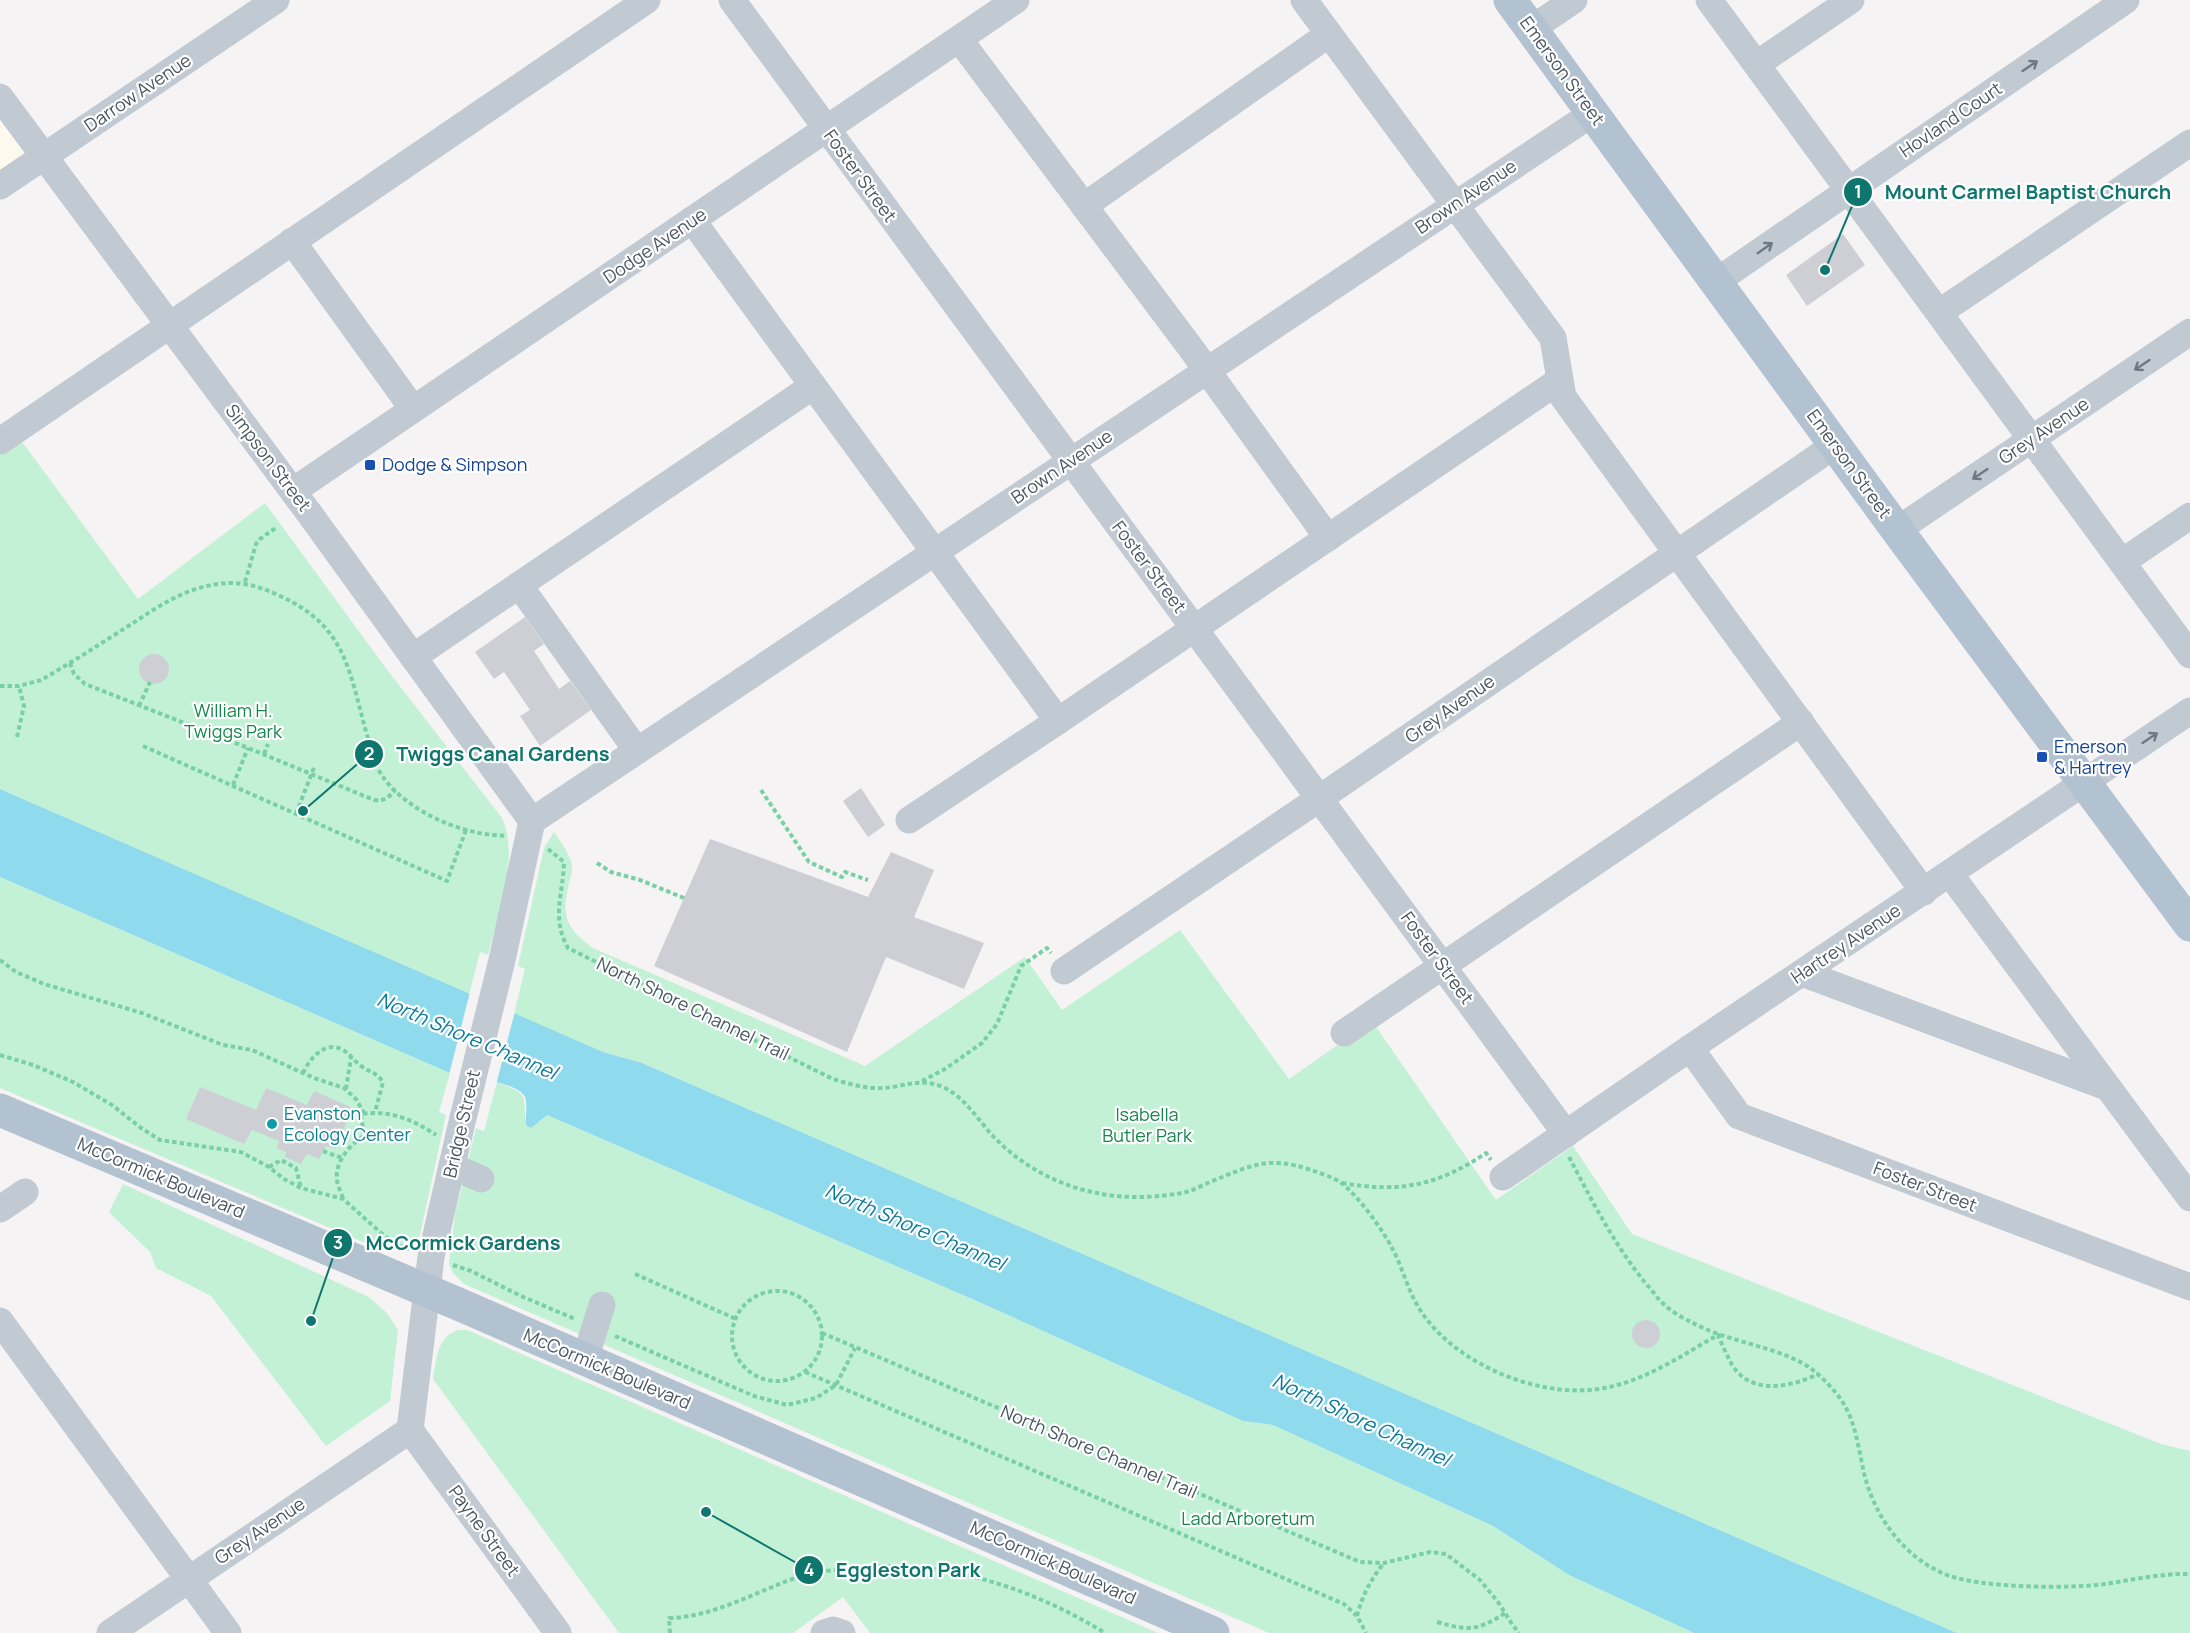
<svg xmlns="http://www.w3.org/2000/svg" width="2190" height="1633" viewBox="0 0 2190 1633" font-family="Manrope,sans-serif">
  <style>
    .commercial { fill: #fdf9ef }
    .green { fill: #c3f1d5 }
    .water { fill: #90daee }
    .pier { fill: #f5f3f3 }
    .building { fill: #cdcfd5 }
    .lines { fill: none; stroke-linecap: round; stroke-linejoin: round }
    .path { stroke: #7ad0a6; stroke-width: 4; stroke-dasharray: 4.5 3; stroke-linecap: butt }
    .minor { stroke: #c1cad2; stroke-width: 27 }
    .major { stroke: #b3c2d1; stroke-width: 33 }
    .oneway { stroke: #6e7983 }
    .transit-dot { fill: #1a4fb4; stroke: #fff; stroke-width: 2 }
    .culture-dot { fill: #0f9aa8; stroke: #fff; stroke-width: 2 }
    .labels { text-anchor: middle; stroke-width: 4.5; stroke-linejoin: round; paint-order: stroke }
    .street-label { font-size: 18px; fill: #4a5661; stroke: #fff }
    .transit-label { font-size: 18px; fill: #164399; stroke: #fff; text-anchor: start }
    .park-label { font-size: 18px; fill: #17864f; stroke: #fff }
    .culture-label { font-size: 18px; fill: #0d838f; stroke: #fff; text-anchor: start }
    .water-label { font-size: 20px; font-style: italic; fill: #0c7c9b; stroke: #fff }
    .leader { fill: none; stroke: #0f766e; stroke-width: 2 }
    .callout-dot { fill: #0f766e; stroke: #fff; stroke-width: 2 }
    .mark-label { font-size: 18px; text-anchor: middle; font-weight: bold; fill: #fff }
    .callout-label { font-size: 20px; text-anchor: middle; font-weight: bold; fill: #0f766e; stroke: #fff; stroke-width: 4.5; stroke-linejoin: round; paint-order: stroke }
  </style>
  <rect width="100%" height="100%" fill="#f5f3f3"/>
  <polygon class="commercial" points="0,98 44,156 0,186"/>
  <g class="green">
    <path d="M20,439l118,160 127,-96 120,164 117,151c18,39 -4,96 -14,137l-8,-3 -11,43 -469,-206v-336z"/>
    <path d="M554,832c7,10 15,21 18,33 1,7 -3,16 -4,23 -7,30 1,43 25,60l272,118 160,-109 37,53 118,-80 109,149 83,-58 124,179 77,-54 59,88 529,210 29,7v182h-233l-1315,-570 -39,-11 -89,-38 11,-45 -7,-3 26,-118z"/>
    <path d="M0,877l450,196 -11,39 7,3 -26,120c-10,19 -27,15 -45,12l-375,-159z"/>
    <path d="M497,1082c32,13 26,10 29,43l5,2 16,-12 432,187 264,119 30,4 220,101 76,49 125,58h-425l-805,-349 -11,-11 -4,-9 6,-49 21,-87 8,3z"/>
    <polygon points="123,1184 369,1297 387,1313 398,1330 390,1401 326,1446 211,1296 156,1268 150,1252 109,1212"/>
    <path d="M458,1330h9l691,303h-288l-27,-36 -50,36h-174l-186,-254c4,-20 3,-41 25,-49z"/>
  </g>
  <path class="water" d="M0,789l603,263 39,11 1315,570h-263l-125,-58 -76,-49 -220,-101 -30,-4 -264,-119 -432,-187 -16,13 -5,-3c-1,-8 2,-21 -1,-28 -7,-15 -60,-21 -75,-24l-450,-196z"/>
  <polygon class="pier" points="470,992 515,1011 496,1085 449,1075"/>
  <g class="building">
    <polygon points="1843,234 1865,265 1807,306 1786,275"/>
    <polygon points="525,617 544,644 534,651 559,689 570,681 591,710 540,746 520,716 530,710 504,672 494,679 475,652"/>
    <circle cx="154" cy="669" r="15"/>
    <polygon points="861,788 885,825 868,837 843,801"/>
    <polygon points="710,839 868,897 891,852 934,870 914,917 984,943 964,989 886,957 847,1052 654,966"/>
    <polygon points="200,1087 256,1110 266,1088 307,1105 314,1091 353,1108 335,1149 326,1146 319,1159 307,1154 301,1164 285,1157 286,1152 277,1148 279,1141 252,1130 244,1144 186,1119"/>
    <circle cx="1646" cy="1334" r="14"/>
  </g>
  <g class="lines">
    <g class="path">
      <polyline points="245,582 256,544 260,539 277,527"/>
      <path d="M70,663l4,11 11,10 163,64 126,52c11,1 14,-2 21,-10"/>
      <path d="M0,686h19l22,-6c30,-17 59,-36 89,-55 20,-13 40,-27 63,-35 33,-11 56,-9 87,6 67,30 69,76 87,139 4,14 7,30 16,42 20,28 59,48 92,55 10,3 21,3 31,4"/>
      <polyline points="139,706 150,682"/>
      <polyline points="17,737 24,706 19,686"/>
      <polyline points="143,746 447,881 466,830"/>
      <polyline points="264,754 268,744"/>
      <polyline points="233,785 248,748"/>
      <polyline points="761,790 809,862 842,877 845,872 868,880"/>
      <polyline points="296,814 315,765"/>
      <path d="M548,849l16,13c-1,33 -13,56 4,86l265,131c13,4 26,8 40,9 28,2 45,-13 72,0 21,11 33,32 48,48 27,29 66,50 104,57 27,6 62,5 89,-1 8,-2 17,-7 24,-10 40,-16 57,-27 101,-12 9,3 21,7 29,12 16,11 43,48 52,66 9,16 14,36 23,53 31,61 128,102 194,86 39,-8 75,-33 109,-52 4,10 9,20 14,30 20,31 59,22 86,9"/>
      <polyline points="597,863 611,872 640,880 684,898"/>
      <polyline points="0,960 16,972 44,984 142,1013 223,1045 252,1050 314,1078 344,1088 356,1099 364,1113"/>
      <polyline points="0,1055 33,1065 73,1082 112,1105 141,1128 160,1140 241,1152 269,1167 284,1179 301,1188 343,1199 381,1233 397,1245 409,1249"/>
      <path d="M303,1073c7,-15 22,-33 40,-23 7,4 12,12 18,16 10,7 15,6 22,16l-8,30"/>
      <polyline points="922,1081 945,1069 982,1043 997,1024 1021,966 1047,948 1051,953"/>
      <polyline points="346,1089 351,1058"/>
      <polyline points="323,1151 342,1158"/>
      <path d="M1569,1157c23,44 46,89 78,128 6,6 11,15 18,20 7,7 18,13 26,17 33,18 70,22 103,37 17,7 30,20 42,34 20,23 22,56 29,84 11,42 41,82 82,98 34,13 121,14 158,9 28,-4 57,-11 85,-10"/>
      <polyline points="269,1167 281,1160 296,1168 301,1188"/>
      <path d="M1342,1183c58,10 95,3 144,-30l5,7"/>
      <path d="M343,1198c-2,-6 -6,-13 -6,-19 -2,-17 13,-35 27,-43l-3,-22c29,-4 51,5 75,21"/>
      <polyline points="453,1265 471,1271 521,1296 575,1319"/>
      <polyline points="635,1274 736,1319"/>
      <circle cx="777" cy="1336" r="45"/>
      <polyline points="822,1333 1360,1562 1384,1563 1430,1552 1446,1554 1480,1580 1498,1602 1512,1624 1519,1633"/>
      <polyline points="615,1336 754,1396 787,1405 816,1398 836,1385 855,1348"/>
      <polyline points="805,1372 1344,1604 1357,1616 1366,1633"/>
      <path d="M1357,1616c5,-20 14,-37 27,-53"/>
      <path d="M1437,1622c31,9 41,9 68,-9"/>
      <path d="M670,1633l-1,-15c47,-1 91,-29 135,-43 12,-4 27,-4 40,-6 93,-12 183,16 261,64"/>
    </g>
    <g class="minor">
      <polyline points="732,0 1566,1134"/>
      <polyline points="1304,0 1553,338 1563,397 1924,892"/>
      <polyline points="1709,0 2190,655"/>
      <polyline points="1531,29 1574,0"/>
      <polyline points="959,39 1190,347 1328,538"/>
      <polyline points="1757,64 1851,0"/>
      <polyline points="0,97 309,513 532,821"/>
      <polyline points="0,186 276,0"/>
      <polyline points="1084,206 1329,34"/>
      <polyline points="692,220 1058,721"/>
      <polyline points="292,241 413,409"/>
      <polyline points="1717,281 2126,0"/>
      <polyline points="1940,312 2190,143"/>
      <polyline points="0,441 647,0"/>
      <polyline points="293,491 1016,0"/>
      <polyline points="1897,530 2190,332"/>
      <polyline points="2122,562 2190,516"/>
      <polyline points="519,585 637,751"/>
      <polyline points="413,657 813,386"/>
      <polyline points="909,820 1058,721 1560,380"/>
      <polyline points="532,821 1593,113"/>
      <polyline points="1950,874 2190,1198"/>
      <polyline points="1064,971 1320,798 1835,445"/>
      <polyline points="1802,973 2107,1087"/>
      <polyline points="1344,1033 1801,722"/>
      <polyline points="1690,1048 1739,1116 2190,1287"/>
      <polyline points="452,1166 481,1179"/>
      <polyline points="1503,1177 1690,1048 2190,711"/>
      <polyline points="0,1209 25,1192"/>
      <polyline points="0,1321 228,1633"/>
      <polyline points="585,1359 602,1305"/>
      <polyline points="410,1430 431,1257 462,1122 502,960 532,821"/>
      <polyline points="410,1430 558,1633"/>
      <polyline points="110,1633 410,1430"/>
      <polyline points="824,1633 833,1630 842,1633"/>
    </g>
    <g class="major">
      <polyline points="1510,0 1897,530 2190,925"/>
      <polyline points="0,1110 456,1303 1213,1633"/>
    </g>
  </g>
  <defs><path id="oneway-shaft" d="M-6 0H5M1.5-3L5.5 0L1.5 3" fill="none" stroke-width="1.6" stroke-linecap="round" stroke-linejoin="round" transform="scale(1.5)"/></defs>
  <g class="oneway">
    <use href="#oneway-shaft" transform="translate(2030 66) rotate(-34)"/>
    <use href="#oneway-shaft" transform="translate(1765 248) rotate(-35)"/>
    <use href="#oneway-shaft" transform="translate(2142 365) rotate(146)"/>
    <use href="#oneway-shaft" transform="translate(1980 474) rotate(146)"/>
    <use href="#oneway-shaft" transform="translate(2150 738) rotate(-34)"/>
  </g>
  <g class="transit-dot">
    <rect x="364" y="459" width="12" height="12" rx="3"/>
    <rect x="2036" y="751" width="12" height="12" rx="3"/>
  </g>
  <circle class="culture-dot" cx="272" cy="1124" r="6"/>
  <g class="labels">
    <g class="street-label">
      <text transform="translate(1562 71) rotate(54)" y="6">Emerson Street</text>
      <text transform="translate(138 93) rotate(-34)" y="6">Darrow Avenue</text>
      <text transform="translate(1951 120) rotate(-34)" y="6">Hovland Court</text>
      <text transform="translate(860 176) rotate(54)" y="6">Foster Street</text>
      <text transform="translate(1466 197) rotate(-34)" y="6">Brown Avenue</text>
      <text transform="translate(655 246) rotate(-34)" y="6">Dodge Avenue</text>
      <text transform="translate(2044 431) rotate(-34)" y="6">Grey Avenue</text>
      <text transform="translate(268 458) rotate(53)" y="6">Simpson Street</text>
      <text transform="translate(1849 464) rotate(54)" y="6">Emerson Street</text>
      <text transform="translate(1062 467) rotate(-34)" y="6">Brown Avenue</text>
      <text transform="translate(1149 567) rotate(53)" y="6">Foster Street</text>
      <text transform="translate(1450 709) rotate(-35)" y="6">Grey Avenue</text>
      <text transform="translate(1846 944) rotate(-34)" y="6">Hartrey Avenue</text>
      <text transform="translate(1437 958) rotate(54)" y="6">Foster Street</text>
      <text transform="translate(693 1009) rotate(26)" y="6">North Shore Channel Trail</text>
      <text transform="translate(462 1124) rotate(-77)" y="6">Bridge Street</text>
      <text transform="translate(161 1178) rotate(23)" y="6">McCormick Boulevard</text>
      <text transform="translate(1925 1187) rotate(21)" y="6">Foster Street</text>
      <text transform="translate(607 1369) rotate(23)" y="6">McCormick Boulevard</text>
      <text transform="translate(1099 1452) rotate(23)" y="6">North Shore Channel Trail</text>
      <text transform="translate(260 1531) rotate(-34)" y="6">Grey Avenue</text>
      <text transform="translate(484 1531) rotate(54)" y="6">Payne Street</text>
      <text transform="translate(1053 1563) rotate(24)" y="6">McCormick Boulevard</text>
    </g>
    <g class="transit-label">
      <text x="382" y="471">Dodge &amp; Simpson</text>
      <text x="2054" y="753">Emerson<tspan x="2054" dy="21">&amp; Hartrey</tspan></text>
    </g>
    <g class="park-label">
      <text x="233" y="717">William H.<tspan x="233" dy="21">Twiggs Park</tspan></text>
      <text x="1147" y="1121">Isabella<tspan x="1147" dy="21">Butler Park</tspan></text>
      <text x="1248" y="1525">Ladd Arboretum</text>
    </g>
    <g class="culture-label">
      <text x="284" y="1120">Evanston<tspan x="284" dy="21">Ecology Center</tspan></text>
    </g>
    <g class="water-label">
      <text transform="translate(467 1036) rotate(23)" y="7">North Shore Channel</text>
      <text transform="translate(915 1227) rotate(23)" y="7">North Shore Channel</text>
      <text transform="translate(1361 1420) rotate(25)" y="7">North Shore Channel</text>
    </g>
  </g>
  <path class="leader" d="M1825 270L1858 192M303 811L369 754M311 1321L338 1243M706 1512L809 1570"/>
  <g class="callout-dot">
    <circle cx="1825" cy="270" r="6"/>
    <circle cx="303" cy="811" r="6"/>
    <circle cx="311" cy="1321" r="6"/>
    <circle cx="706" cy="1512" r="6"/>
    <circle cx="1858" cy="192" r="15"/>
    <circle cx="369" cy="754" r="15"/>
    <circle cx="338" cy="1243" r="15"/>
    <circle cx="809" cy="1570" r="15"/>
  </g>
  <g class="mark-label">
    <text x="1858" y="198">1</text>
    <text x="369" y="760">2</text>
    <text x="338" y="1249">3</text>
    <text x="809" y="1576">4</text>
  </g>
  <g class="callout-label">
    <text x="2028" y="199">Mount Carmel Baptist Church</text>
    <text x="503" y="761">Twiggs Canal Gardens</text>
    <text x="463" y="1250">McCormick Gardens</text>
    <text x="908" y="1577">Eggleston Park</text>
  </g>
</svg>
